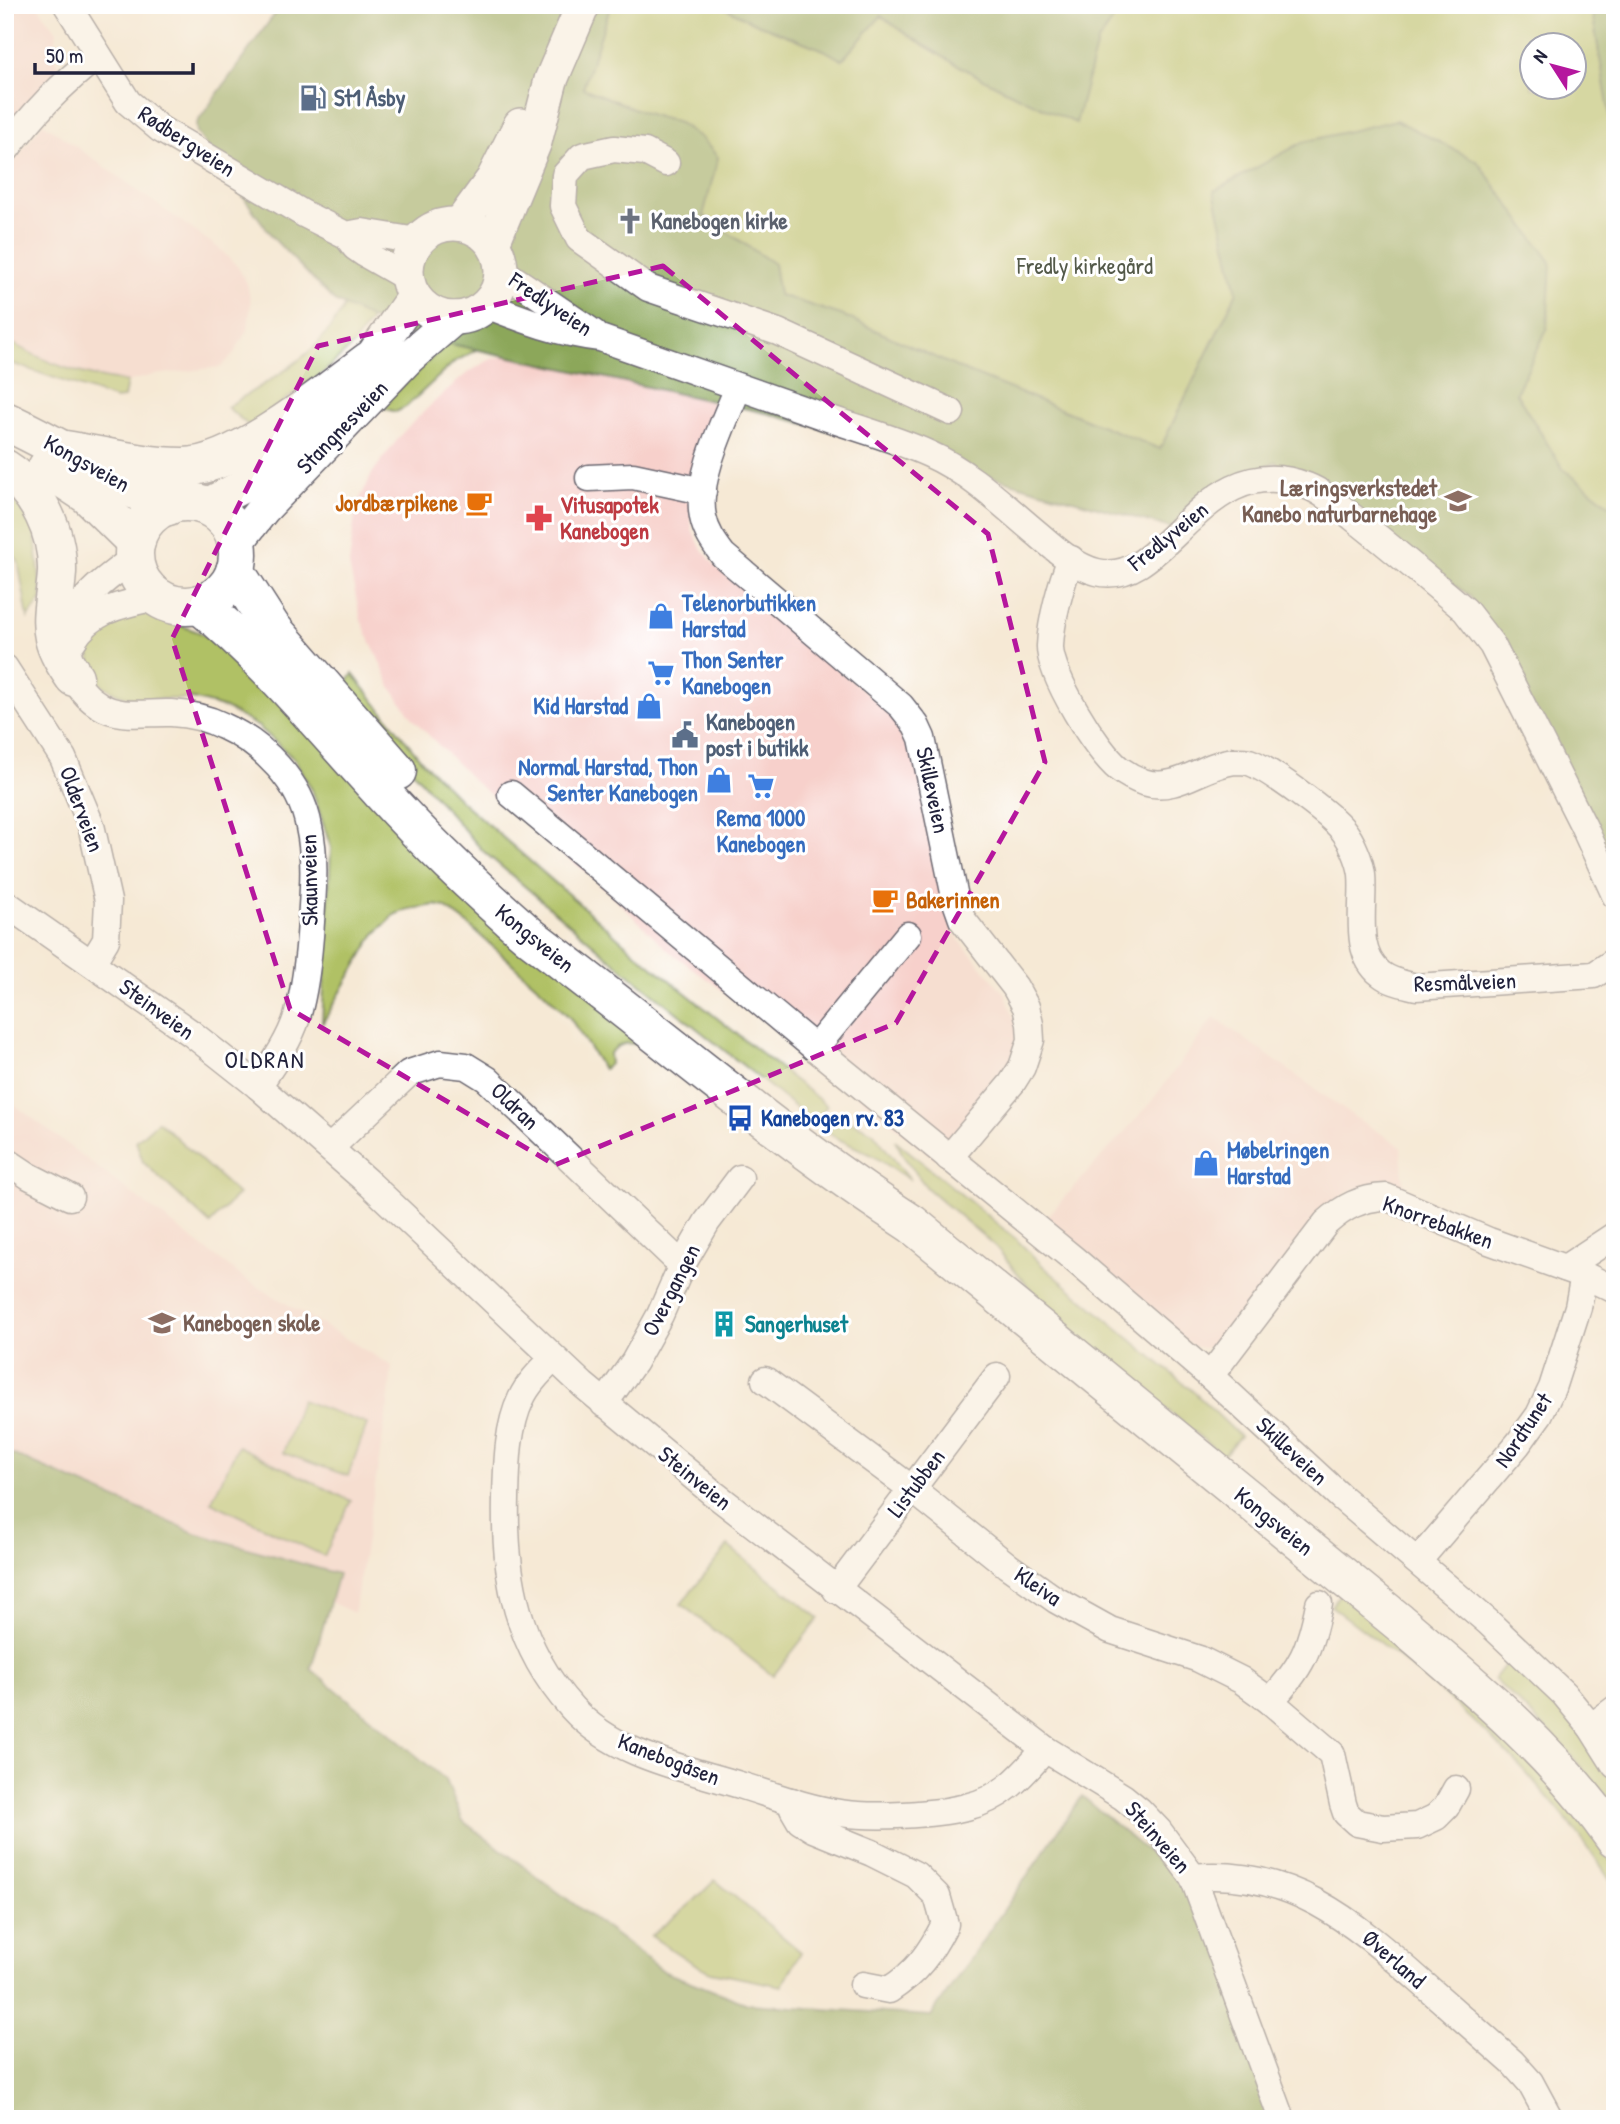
<svg xmlns="http://www.w3.org/2000/svg" width="1620" height="2124" viewBox="0 0 1620 2124" font-family="'Patrick Hand',sans-serif">
  <style>
    .built { fill: #f7d0cb }
    .green { fill: #b0c165; stroke: #697250; stroke-width: 2; fill-rule: evenodd }
    .forest { fill: #8ca75a; stroke: #57644a; stroke-width: 2 }
    .lines { fill: none; stroke-linecap: round; stroke-linejoin: round }
    .minor-casing { stroke: #6c6871; stroke-width: 29 }
    .major-casing { stroke: #6c6871; stroke-width: 36 }
    .highway-casing { stroke: #6c6871; stroke-width: 41 }
    .minor { stroke: #fff; stroke-width: 26 }
    .major { stroke: #fff; stroke-width: 33 }
    .highway { stroke: #fff; stroke-width: 38 }
    .marked { fill: none; stroke: #b5179e; stroke-width: 5; stroke-dasharray: 14 9; stroke-linejoin: round }
    .labels { text-anchor: middle; stroke-width: 6; stroke-linejoin: round; paint-order: stroke }
    .service-label { font-size: 23px; font-weight: bold; fill: #4e5e75; stroke: #fff; text-anchor: start }
    .street-label { font-size: 23px; fill: #22223b; stroke: #fff }
    .worship-label { font-size: 23px; font-weight: bold; fill: #5b616d; stroke: #fff; text-anchor: start }
    .park-label { font-size: 23px; fill: #545a4a; stroke: #fff }
    .education-label { font-size: 23px; font-weight: bold; fill: #785e54; stroke: #fff; text-anchor: end }
    .food-label { font-size: 23px; font-weight: bold; fill: #c56008; stroke: #fff; text-anchor: end }
    .health-label { font-size: 23px; font-weight: bold; fill: #be3a42; stroke: #fff; text-anchor: start }
    .shop-label { font-size: 23px; font-weight: bold; fill: #366cbe; stroke: #fff; text-anchor: start }
    .transit-label { font-size: 23px; font-weight: bold; fill: #164399; stroke: #fff; text-anchor: start }
    .culture-label { font-size: 23px; font-weight: bold; fill: #0d838f; stroke: #fff; text-anchor: start }
    .neighbourhood-label { font-size: 24px; letter-spacing: 2px; fill: #22223b; stroke: #fff }
  </style>
  <rect width="100%" height="100%" fill="#fff"/>
  <filter id="ink" filterUnits="userSpaceOnUse"><feTurbulence type="fractalNoise" baseFrequency=".0143" numOctaves="2"/><feDisplacementMap in="SourceGraphic" scale="14" xChannelSelector="R" yChannelSelector="G"/><feConvolveMatrix kernelMatrix="1 2 1 2 8 2 1 2 1" color-interpolation-filters="sRGB"/></filter>
  <filter id="wash" filterUnits="userSpaceOnUse"><feTurbulence type="fractalNoise" baseFrequency=".00686" numOctaves="4" result="noise"/><feDisplacementMap in="SourceGraphic" scale="28" xChannelSelector="R" yChannelSelector="G"/><feGaussianBlur stdDeviation="1.57" result="paint"/><feColorMatrix in="noise" values="0 0 0 0 0 0 0 0 0 0 0 0 0 0 0 0 0 1.4 0 .05"/><feComposite in="paint" operator="in"/></filter>
  <g filter="url(#wash)">
    <rect width="100%" height="100%" fill="#f6e9d5"/>
    <g class="built">
      <polygon points="5,5 37,5 57,31 54,57 61,69 50,78 5,134"/>
      <polygon points="43,123 220,249 237,266 247,283 251,303 248,328 233,355 221,367 153,375 127,382 91,377 32,355 5,339 5,174"/>
      <polygon points="527,352 546,354 719,405 690,512 692,529 701,548 717,568 883,707 901,726 915,756 949,922 959,940 1005,994 1017,1026 1015,1049 1007,1071 934,1158 772,1027 669,951 598,882 475,782 413,719 391,687 361,620 349,565 356,507 373,472 404,431 433,403 466,374 491,359"/>
      <polygon points="1214,1017 1356,1118 1401,1146 1404,1195 1381,1186 1369,1185 1351,1190 1327,1207 1222,1341 1215,1346 1204,1348 1192,1346 1042,1222 1148,1106"/>
      <polygon points="11,1102 245,1279 392,1366 388,1405 354,1613 158,1522 5,1458 5,1112"/>
    </g>
    <g class="green">
      <path d="M611,5h109l33,17 71,28 18,10 39,-44c59,44 127,77 194,106l22,-79 27,-38h467l24,141v363l-52,-40 -47,-76 31,-64 -332,-138 22,101 -77,157 -197,-79 -119,-54 -65,-21 -5,-31 -71,-49 15,-57 -17,-20 -22,-15 -34,-10 -63,-25zM1532,46h42v42h-42z"/>
      <path d="M363,275l10,42 -21,29 -29,27 -74,53 -22,-19c31,-20 64,-37 90,-63 19,-20 32,-46 46,-69z"/>
      <polygon points="461,336 486,345 454,362 406,407 396,412 380,407 442,348"/>
      <path d="M5,339c40,24 76,37 122,43l-3,16 -9,1 -110,-38z"/>
      <polygon points="5,490 34,526 42,599 28,618 18,561 5,543"/>
      <path d="M144,612l57,21 50,34 395,378c-17,-3 -25,-4 -37,9l1,10 -7,5 -33,-51 -26,-26 -81,-72 -18,-13 -10,-2 -30,5 -11,5 -20,20 -52,89 9,-176 -19,-58 -17,-30 -36,-33 -34,-19 -32,-9h-59l-16,-5 -16,-9 -11,-13 -1,-22 4,-16 17,-13z"/>
      <polygon points="353,674 423,762 461,801 637,954 827,1106 814,1122 625,971 483,851 416,775 344,686"/>
      <polygon points="838,1115 873,1132 910,1180 872,1155 836,1138 826,1130"/>
      <polygon points="158,1121 238,1194 210,1224 143,1162 136,1141"/>
      <polygon points="895,1140 1017,1240 1044,1267 1195,1393 1240,1436 1223,1456 1050,1313 996,1247 927,1188 904,1157"/>
      <polygon points="301,1400 367,1424 348,1476 283,1453"/>
      <polygon points="238,1446 351,1501 324,1556 211,1502"/>
      <polygon points="728,1546 819,1618 773,1676 681,1604"/>
      <path d="M1340,1594l159,134 92,100 24,35v24c-76,-119 -173,-199 -284,-281z"/>
      <polygon points="1513,1655 1567,1710 1615,1776 1615,1807 1562,1745 1494,1679"/>
      <polygon points="715,1880 801,1952 782,1986 710,1972 686,1959 651,1936 694,1901"/>
    </g>
    <g class="forest">
      <polygon points="281,5 433,5 449,12 467,5 611,5 583,88 645,113 679,123 701,138 718,157 703,216 774,264 779,295 844,316 963,370 1160,449 1237,292 1214,191 1303,142 1396,120 1477,161 1551,262 1547,329 1516,393 1563,469 1615,509 1615,906 1470,596 1275,462 1192,502 1171,528 771,414 401,333 334,301 274,239 197,133 196,124"/>
      <path d="M720,5h404l-27,38 -21,80c-68,-30 -135,-63 -195,-107l-39,44 -18,-10 -71,-28z"/>
      <polygon points="1591,5 1615,5 1615,146"/>
      <polygon points="5,1451 195,1533 338,1574 311,1669 446,1780 463,1821 665,1972 748,2004 931,2016 1082,1796 1217,1911 1288,2119 5,2119"/>
    </g>
  </g>
  <g filter="url(#ink)">
    <g class="lines">
      <g class="minor-casing">
        <g id="minor">
          <polyline points="67,5 128,102 160,129 304,214 346,235 355,247 365,254 407,278"/>
          <path d="M5,151c29,-39 56,-66 93,-96"/>
          <polyline points="666,163 645,152 614,149 582,156 565,175 563,206 579,239 648,288 778,332 951,412"/>
          <polyline points="346,235 362,232 417,241"/>
          <polyline points="501,270 594,333"/>
          <path d="M486,305c38,15 75,29 114,33 75,27 150,53 225,79 34,12 71,22 104,37 41,18 76,53 110,81 16,14 37,32 58,37 70,18 106,-127 210,-86 18,7 33,21 48,33 37,29 73,60 110,91l27,35 91,180 32,70"/>
          <path d="M738,388c-14,34 -43,93 -35,129 3,15 11,26 20,38l178,151 15,19 6,13 34,164 6,17 53,68 11,20 4,17 1,16 -9,27 -10,16 -63,75"/>
          <polyline points="589,478 633,476 703,491"/>
          <path d="M135,557c-18,14 -39,28 -52,45 -24,32 -19,82 16,103 21,14 48,7 72,8 18,1 36,5 52,13 40,18 78,56 86,101 7,31 4,64 2,95 -2,32 -5,64 -14,95 -8,25 -24,47 -39,69"/>
          <path d="M1071,559c-10,24 -20,62 -21,87 -1,28 47,106 69,123 7,5 16,10 24,13 34,11 58,-17 91,-21 4,0 11,0 15,1 19,6 81,52 94,68 9,11 17,30 19,44 3,32 -10,78 19,100 10,8 23,10 35,13l178,-12 21,-14"/>
          <path d="M73,641c18,-32 51,-37 84,-44"/>
          <polyline points="5,668 63,758 91,825 108,901 106,940 92,963"/>
          <polyline points="511,794 815,1048 908,935"/>
          <polyline points="5,903 191,1033 258,1086 371,1185 583,1385 713,1493 1045,1749 1123,1797 1139,1810 1159,1831 1193,1877 1282,2119"/>
          <polyline points="815,1048 1075,1260 1210,1376 1341,1497 1488,1622 1564,1694 1591,1727 1615,1765"/>
          <polyline points="330,1148 409,1073 440,1063 466,1066 487,1079 682,1265"/>
          <polyline points="5,1160 29,1176 70,1197"/>
          <polyline points="1565,1268 1615,1235"/>
          <path d="M554,1358c-12,12 -26,25 -33,41 -14,29 -14,67 -15,99 -2,80 11,149 66,210 43,48 113,60 171,78 32,10 64,22 97,27 33,5 94,2 126,-6 36,-8 56,-31 79,-58"/>
          <path d="M1210,1376l116,-153c18,-16 34,-25 60,-26l103,44 95,34 31,15"/>
          <polyline points="765,1380 912,1489 1008,1566 1056,1600 1110,1630 1199,1659 1241,1680 1270,1701 1332,1754 1343,1804 1346,1813 1357,1823 1383,1828 1417,1826 1436,1817 1446,1807 1456,1789"/>
          <polyline points="604,1404 634,1362 660,1315 682,1265 707,1222 740,1178"/>
          <polyline points="1418,1561 1518,1444 1539,1415 1552,1388 1578,1307 1584,1275"/>
          <polyline points="836,1590 997,1376"/>
          <path d="M1270,1701c32,-33 40,-52 49,-97"/>
          <polyline points="1591,1727 1615,1709"/>
          <path d="M792,1801l1,8 7,12 13,8 59,24 44,22 21,21 8,28c-15,29 -28,48 -56,66l-26,-5"/>
          <path d="M1193,1877c97,-9 158,43 226,103 31,27 62,55 93,82l18,20 20,37"/>
        </g>
      </g>
      <g class="major-casing">
        <g id="major">
          <circle cx="454" cy="271" r="47"/>
          <polyline points="460,224 493,179 520,125"/>
          <polyline points="493,243 535,142 551,80 583,5"/>
          <polyline points="205,506 247,484 285,450 369,361 414,296"/>
          <polyline points="237,542 263,509 408,358 454,318"/>
        </g>
      </g>
      <g class="highway-casing">
        <g id="highway">
          <path d="M5,421c56,25 107,60 163,85"/>
          <path d="M65,450c38,6 79,17 118,17 53,0 143,-74 186,-106"/>
          <polyline points="47,468 88,495 136,542"/>
          <path d="M5,469c33,21 53,64 52,103 -1,22 -8,44 -3,66 3,14 12,27 20,39"/>
          <circle cx="186" cy="554" r="52"/>
          <polyline points="235,571 271,627 397,771"/>
          <path d="M199,604c69,56 123,124 183,189 47,52 97,99 150,145 127,95 247,200 380,286l488,399c78,66 156,131 215,216"/>
        </g>
      </g>
      <use href="#minor" class="minor"/>
      <use href="#major" class="major"/>
      <use href="#highway" class="highway"/>
    </g>
  </g>
  <path d="M0 0H1620V2124H0ZM663,266l325,268 57,228 -149,261 -341,142 -265,-156 -118,-370 146,-293z" fill="#f6e9d5" fill-opacity=".55" fill-rule="evenodd"/>
  <path class="marked" d="M663,266l325,268 57,228 -149,261 -341,142 -265,-156 -118,-370 146,-293z"/>
  <defs>
    <g id="fuel-bare" transform="scale(2.1)"><path d="M-5.5-6h7V0h2V4h1.3V-2.5L3-4.5l.8-.8L6-3V5H2.5V1h-1V6h-7ZM-4.2-4.7v3.2H.2V-4.7Z" fill="#5c6f8a" stroke="#fff" stroke-width="2.5" paint-order="stroke"/></g>
    <g id="church-bare" transform="scale(2.1)"><path d="M-1.2-6h2.4v3.5h3.3v2.4h-3.3V6h-2.4V-.1h-3.3v-2.4h3.3Z" fill="#6b7280" stroke="#fff" stroke-width="2.5" paint-order="stroke"/></g>
    <g id="school-bare" transform="scale(2.1)"><path d="M0-5L7-2L0 1L-7-2ZM-4 1L0 2.5L4 1V4Q0 6-4 4Z" fill="#8d6e63" stroke="#fff" stroke-width="2.5" paint-order="stroke"/></g>
    <g id="cafe-bare" transform="scale(2.1)"><path d="M-5.5-4.5H6V0H3Q3 3.5 0 3.5H-2.5Q-5.5 3.5-5.5 0ZM3-3.2v2h1.7v-2ZM-6 4.5H4V6H-6Z" fill="#e8710a" stroke="#fff" stroke-width="2.5" paint-order="stroke"/></g>
    <g id="pharmacy-bare" transform="scale(2.1)"><path d="M-2-6h4v4h4v4h-4v4h-4v-4h-4v-4h4Z" fill="#e0444e" stroke="#fff" stroke-width="2.5" paint-order="stroke"/></g>
    <g id="shop-bare" transform="scale(2.1)"><path d="M-5-2.5h2.3a2.7 3.5 0 0 1 5.4 0H5L5.5 6h-11ZM-1.5-2.5h3a1.5 2.3 0 0 0-3 0Z" fill="#3f7fe0" stroke="#fff" stroke-width="2.5" paint-order="stroke"/></g>
    <g id="supermarket-bare" transform="scale(2.1)"><path d="M-6-5.5h2.5l.6 2H6L4.5 2H-2.5L-4.4-4H-6ZM-1.5 3.2a1.3 1.3 0 1 0 .1 0ZM3 3.2a1.3 1.3 0 1 0 .1 0Z" fill="#3f7fe0" stroke="#fff" stroke-width="2.5" paint-order="stroke"/></g>
    <g id="civic-bare" transform="scale(2.1)"><path d="M-.6-6.5H3V-4.5H.6V-3L4-1V1h2V6H-6V1h2V-1L-.6-3ZM-1.2 2.5V6h2.4V2.5Z" fill="#5c6f8a" stroke="#fff" stroke-width="2.5" paint-order="stroke"/></g>
    <g id="bus-bare" transform="scale(2.1)"><path d="M-5-6H5V4H4V6H2V4H-2V6H-4V4H-5ZM-3.5-4V0h7V-4ZM-3.5 1.2v1.5H-2V1.2ZM2 1.2v1.5H3.5V1.2Z" fill="#1a4fb4" stroke="#fff" stroke-width="2.5" paint-order="stroke"/></g>
    <g id="building-bare" transform="scale(2.1)"><path d="M-4-6H4V6H1V3H-1V6H-4ZM-2.5-4.3h1.7v1.8h-1.7ZM.8-4.3h1.7v1.8H.8ZM-2.5-1h1.7V.8h-1.7ZM.8-1h1.7V.8H.8Z" fill="#0f9aa8" stroke="#fff" stroke-width="2.5" paint-order="stroke"/></g>
  </defs>
  <g fill-rule="evenodd">
    <use href="#fuel-bare" x="313" y="98"/>
    <use href="#church-bare" x="630" y="221"/>
    <use href="#school-bare" x="1458" y="501"/>
    <use href="#cafe-bare" x="479" y="503"/>
    <use href="#pharmacy-bare" x="539" y="518"/>
    <use href="#shop-bare" x="661" y="616"/>
    <use href="#supermarket-bare" x="661" y="673"/>
    <use href="#shop-bare" x="649" y="706"/>
    <use href="#civic-bare" x="685" y="735"/>
    <use href="#shop-bare" x="719" y="780"/>
    <use href="#supermarket-bare" x="761" y="786"/>
    <use href="#cafe-bare" x="885" y="900"/>
    <use href="#bus-bare" x="740" y="1118"/>
    <use href="#shop-bare" x="1206" y="1163"/>
    <use href="#school-bare" x="162" y="1323"/>
    <use href="#building-bare" x="724" y="1324"/>
  </g>
  <g class="labels">
    <g class="service-label">
      <text x="334" y="106">St1 Åsby</text>
      <text x="706" y="730">Kanebogen<tspan x="706" dy="26">post i butikk</tspan></text>
    </g>
    <g class="street-label">
      <text transform="translate(187 141) rotate(33)" y="8">Rødbergveien</text>
      <text transform="translate(551 304) rotate(34)" y="8">Fredlyveien</text>
      <text transform="translate(342 427) rotate(-46)" y="8">Stangnesveien</text>
      <text transform="translate(87 463) rotate(29)" y="8">Kongsveien</text>
      <text transform="translate(1168 536) rotate(-39)" y="8">Fredlyveien</text>
      <text transform="translate(933 790) rotate(78)" y="8">Skilleveien</text>
      <text transform="translate(82 809) rotate(70)" y="8">Olderveien</text>
      <text transform="translate(309 880) rotate(-91)" y="8">Skaunveien</text>
      <text transform="translate(535 938) rotate(39)" y="8">Kongsveien</text>
      <text transform="translate(1465 982) rotate(-2)" y="8">Resmålveien</text>
      <text transform="translate(157 1009) rotate(36)" y="8">Steinveien</text>
      <text transform="translate(515 1106) rotate(44)" y="8">Oldran</text>
      <text transform="translate(1438 1222) rotate(20)" y="8">Knorrebakken</text>
      <text transform="translate(671 1290) rotate(-63)" y="8">Overgangen</text>
      <text transform="translate(1523 1430) rotate(-56)" y="8">Nordtunet</text>
      <text transform="translate(1292 1451) rotate(43)" y="8">Skilleveien</text>
      <text transform="translate(695 1478) rotate(39)" y="8">Steinveien</text>
      <text transform="translate(916 1483) rotate(-53)" y="8">Listubben</text>
      <text transform="translate(1274 1521) rotate(39)" y="8">Kongsveien</text>
      <text transform="translate(1038 1586) rotate(34)" y="8">Kleiva</text>
      <text transform="translate(669 1759) rotate(21)" y="8">Kanebogåsen</text>
      <text transform="translate(1158 1837) rotate(49)" y="8">Steinveien</text>
      <text transform="translate(1394 1959) rotate(41)" y="8">Øverland</text>
    </g>
    <g class="worship-label">
      <text x="651" y="229">Kanebogen kirke</text>
    </g>
    <g class="park-label">
      <text x="1085" y="274">Fredly kirkegård</text>
    </g>
    <g class="education-label">
      <text x="1437" y="496">Læringsverkstedet<tspan x="1437" dy="26">Kanebo naturbarnehage</tspan></text>
      <text x="183" y="1331" text-anchor="start">Kanebogen skole</text>
    </g>
    <g class="food-label">
      <text x="458" y="511">Jordbærpikene</text>
      <text x="906" y="908" text-anchor="start">Bakerinnen</text>
    </g>
    <g class="health-label">
      <text x="560" y="513">Vitusapotek<tspan x="560" dy="26">Kanebogen</tspan></text>
    </g>
    <g class="shop-label">
      <text x="682" y="611">Telenorbutikken<tspan x="682" dy="26">Harstad</tspan></text>
      <text x="682" y="668">Thon Senter<tspan x="682" dy="26">Kanebogen</tspan></text>
      <text x="628" y="714" text-anchor="end">Kid Harstad</text>
      <text x="698" y="775" text-anchor="end">Normal Harstad, Thon<tspan x="698" dy="26">Senter Kanebogen</tspan></text>
      <text x="761" y="826" text-anchor="middle">Rema 1000<tspan x="761" dy="26">Kanebogen</tspan></text>
      <text x="1227" y="1158">Møbelringen<tspan x="1227" dy="26">Harstad</tspan></text>
    </g>
    <g class="transit-label">
      <text x="761" y="1126">Kanebogen rv. 83</text>
    </g>
    <g class="culture-label">
      <text x="745" y="1332">Sangerhuset</text>
    </g>
    <g class="neighbourhood-label">
      <text x="265" y="1068">OLDRAN</text>
    </g>
  </g>
  <rect width="1620" height="2124" fill="none" stroke="#fff" stroke-width="28"/>
  <g transform="translate(1553 66) rotate(306)"><circle r="33" fill="#ffffff" stroke="#a7a7b1" stroke-width="2"/>
  <path d="M0-5L12 26L0 18L-12 26Z" fill="#b5179e"/>
  <text y="-10" font-size="19" font-weight="bold" text-anchor="middle" fill="#22223b">N</text>
  </g>
  <path d="M35 63v10h158v-10" fill="none" stroke="#22223b" stroke-width="3.5"/>
  <text x="46" y="63" font-size="21" fill="#22223b" stroke="#ffffff" stroke-width="5" paint-order="stroke">50 m</text>
</svg>
